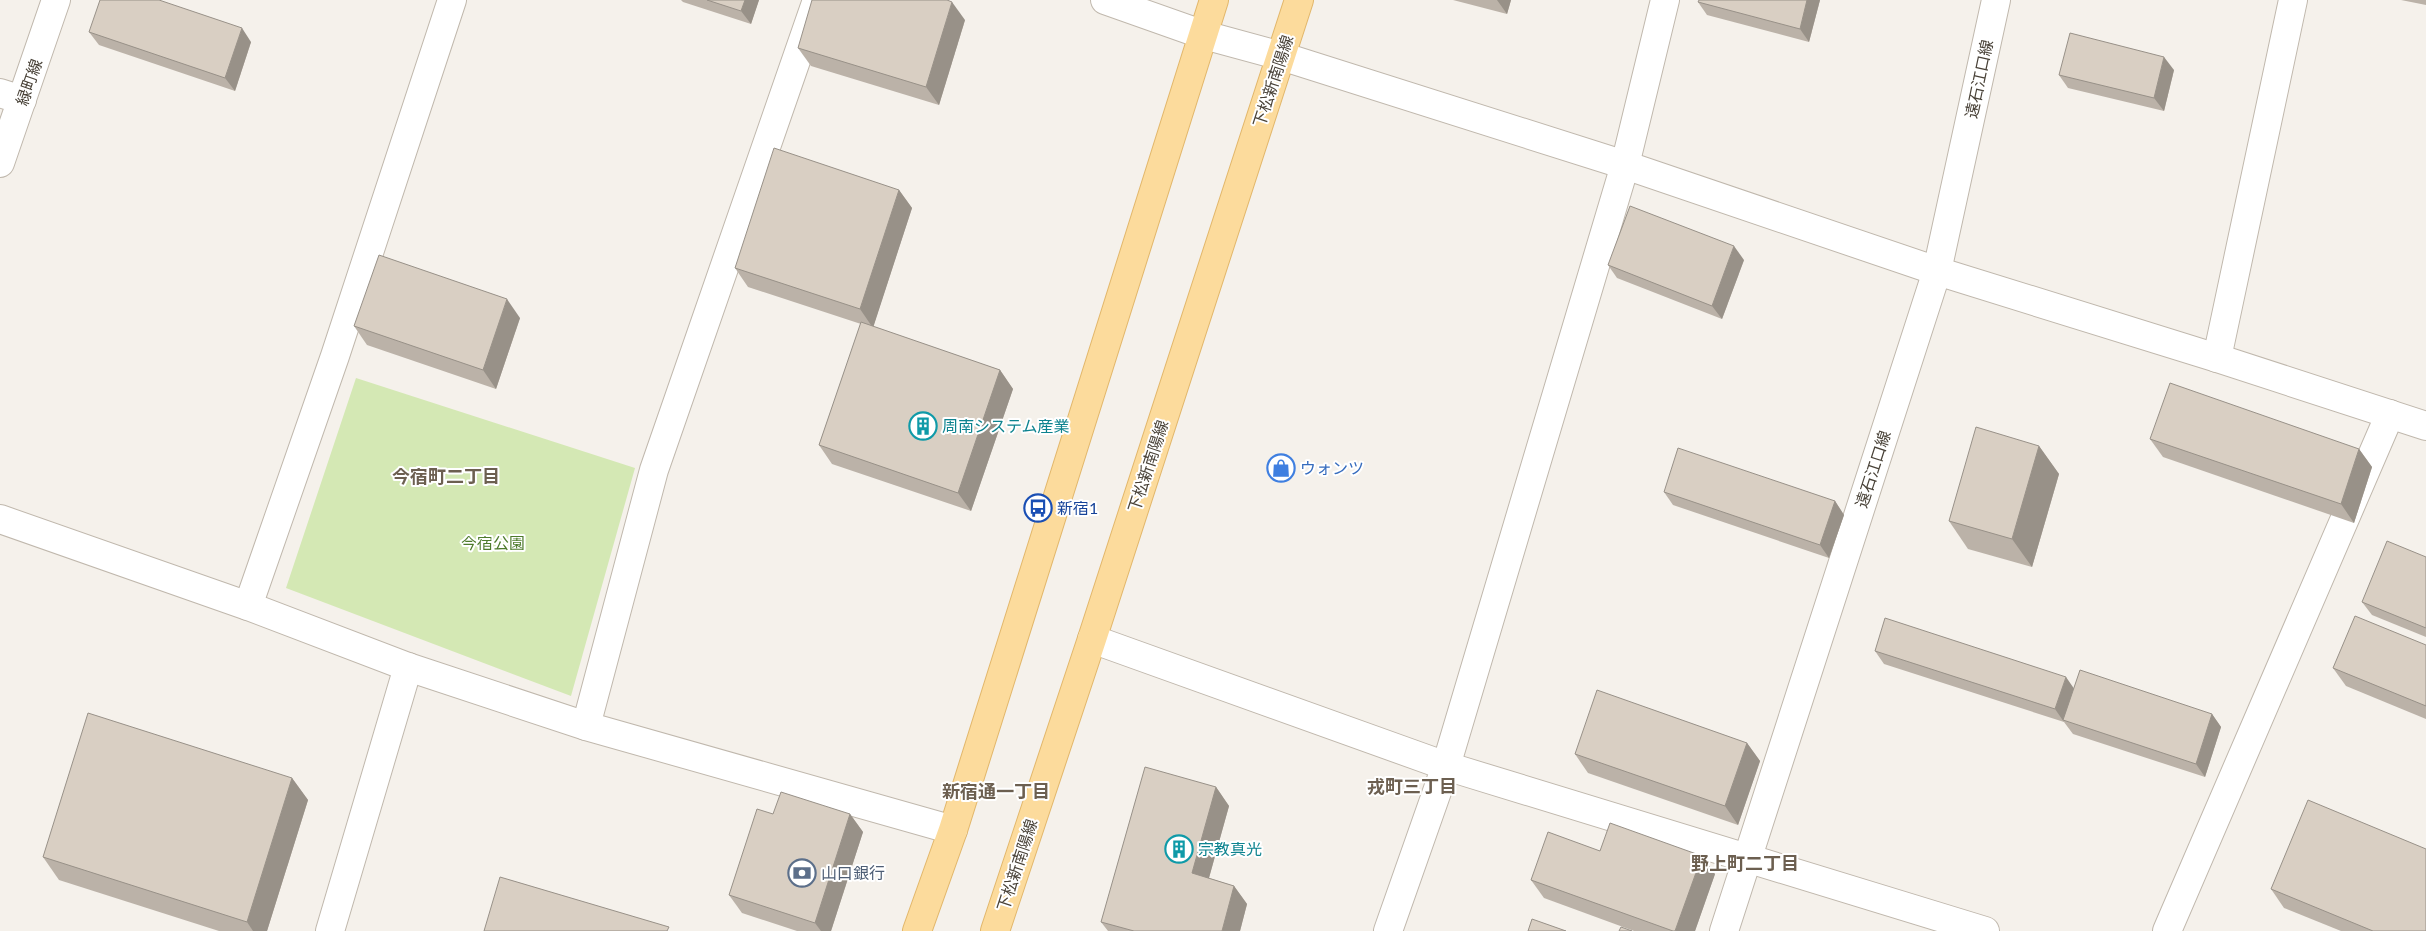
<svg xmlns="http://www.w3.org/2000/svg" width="2426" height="931" viewBox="0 0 2426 931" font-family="Lato,'Noto Sans JP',sans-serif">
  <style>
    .green { fill: #d4e8b4 }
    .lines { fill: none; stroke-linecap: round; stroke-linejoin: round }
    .minor-casing { stroke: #c0b8ad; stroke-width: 30 }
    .major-casing { stroke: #e2b76b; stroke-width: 30 }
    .minor { stroke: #fff; stroke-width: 28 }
    .major { stroke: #fcdb9c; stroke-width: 28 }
    .wall { fill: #bbb2a8 }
    .shaded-wall { fill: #989188 }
    .building { fill: #d9cfc3; stroke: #989188 }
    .labels { text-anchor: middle; stroke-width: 4; stroke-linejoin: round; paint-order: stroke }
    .street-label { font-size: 16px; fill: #494238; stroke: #fff }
    .culture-label { font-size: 16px; fill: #0d838f; stroke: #fff; text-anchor: start }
    .shop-label { font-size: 16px; fill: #366cbe; stroke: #fff; text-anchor: start }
    .transit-label { font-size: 16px; fill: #164399; stroke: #fff; text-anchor: start }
    .park-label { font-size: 16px; fill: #4e7b2c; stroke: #fff }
    .service-label { font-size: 16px; fill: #4e5e75; stroke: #fff; text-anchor: start }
    .neighbourhood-label { font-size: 18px; font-weight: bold; fill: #6c5f50; stroke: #fff }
  </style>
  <rect width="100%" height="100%" fill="#f5f1eb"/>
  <polygon class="green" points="356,378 635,468 571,696 286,588"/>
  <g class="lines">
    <g class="minor-casing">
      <g id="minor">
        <polyline points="1105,0 1204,35 1281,56 1625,165 1937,271 2217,358 2426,426"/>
        <polyline points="0,93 22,100"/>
        <polyline points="0,163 56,0"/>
        <polyline points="2217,358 2293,0"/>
        <polyline points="0,519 248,606 408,667 586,726 953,830"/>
        <polyline points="248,606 335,356 452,0"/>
        <polyline points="1092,639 1446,766 1985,931"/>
        <polyline points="586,726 654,470 817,0"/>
        <polyline points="330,931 408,667"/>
        <polyline points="1388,931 1446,766 1625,165 1665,0"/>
        <polyline points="1724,931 1937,271 1996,0"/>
        <polyline points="2167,931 2390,414"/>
      </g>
    </g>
    <g class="major-casing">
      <g id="major">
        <polyline points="917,931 953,830 1214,0"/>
        <polyline points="995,931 1092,639 1299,0"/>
      </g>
    </g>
    <use href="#minor" class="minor"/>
    <use href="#major" class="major"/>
  </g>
  <g class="wall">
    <polygon points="681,0 759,0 751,24 683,2"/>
    <polygon points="1453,0 1511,0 1507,14"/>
    <polygon points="1820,0 1809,42 1707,15 1698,2"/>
    <polygon points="2401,0 2426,0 2426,5"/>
    <polygon points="965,20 939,105 811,66 798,48"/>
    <polygon points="89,32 251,42 235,91 99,45"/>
    <polygon points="2174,70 2164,111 2068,88 2059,75"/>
    <polygon points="899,190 912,208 873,327 1000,370 1013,389 971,511 832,464 819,445 861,324 748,287 735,268"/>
    <polygon points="1744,260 1722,319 1617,278 1608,265"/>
    <polygon points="520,318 496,389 367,345 354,326"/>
    <polygon points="2150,439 2359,449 2372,467 2354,523 2163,457"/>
    <polygon points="2039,446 2059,474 2032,567 1968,549 1949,521"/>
    <polygon points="1664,492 1835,501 1844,515 1829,558 1673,505"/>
    <polygon points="2426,557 2426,637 2372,615 2362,602"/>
    <polygon points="2426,645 2426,719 2346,686 2333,668"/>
    <polygon points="1875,651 2074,689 2212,714 2221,727 2205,777 2073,734 2064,722 1884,664"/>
    <polygon points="1747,743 1760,761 1738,825 1588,773 1575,754"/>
    <polygon points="292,778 308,800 267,931 219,931 59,880 43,857"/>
    <polygon points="1216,787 1229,806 1209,878 1234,886 1247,904 1240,931 1108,931 1101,922"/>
    <polygon points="773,814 850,814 863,832 831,931 797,931 742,913 729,895"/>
    <polygon points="1600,851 1715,874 1695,931 1634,931 1544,898 1531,880"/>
    <polygon points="2271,889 2426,931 2341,931 2284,908"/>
  </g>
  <g class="shaded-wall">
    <polygon points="745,0 759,0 751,24 741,11"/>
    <polygon points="1497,0 1511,0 1507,14"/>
    <polygon points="1807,0 1820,0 1809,42 1800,29"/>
    <polygon points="952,2 965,20 939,105 926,87"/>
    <polygon points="242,28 251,42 235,91 225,78"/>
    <polygon points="2164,57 2174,70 2164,111 2154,98"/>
    <polygon points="899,190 912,208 873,328 860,309"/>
    <polygon points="1734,246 1744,260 1722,319 1712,306"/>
    <polygon points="507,299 520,318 496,389 483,370"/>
    <polygon points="1000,370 1013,389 971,511 958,493"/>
    <polygon points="2039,446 2059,474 2032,567 2012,539"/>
    <polygon points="2359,449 2372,467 2354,523 2341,504"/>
    <polygon points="1835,501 1844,515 1829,558 1820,545"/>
    <polygon points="2066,677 2075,690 2063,720 2064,722 2055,709"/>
    <polygon points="2212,714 2221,727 2205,777 2196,764"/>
    <polygon points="1747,743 1760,761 1738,825 1725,806"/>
    <polygon points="292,778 308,800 267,931 253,931 247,922"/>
    <polygon points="1216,787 1229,806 1205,892 1192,873"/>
    <polygon points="850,814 863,832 831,931 821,931 815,923"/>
    <polygon points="1702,856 1715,874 1695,931 1675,931"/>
    <polygon points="1234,886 1247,904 1240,931 1222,931"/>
  </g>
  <g class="building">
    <polygon points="100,0 159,0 242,28 225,78 89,32"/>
    <polygon points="707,0 745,0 741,11"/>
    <polygon points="812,0 947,0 952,2 926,87 798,48"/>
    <polygon points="1699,0 1807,0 1800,29 1698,2"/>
    <polygon points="2070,33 2164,57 2154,98 2059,75"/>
    <polygon points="774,148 899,190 860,309 735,268"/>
    <polygon points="1630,206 1734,246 1712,306 1608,265"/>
    <polygon points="379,255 507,299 483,370 354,326"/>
    <polygon points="861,322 1000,370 958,493 819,445"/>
    <polygon points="2170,383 2359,449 2341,504 2150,439"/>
    <polygon points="1976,427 2039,446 2012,539 1949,521"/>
    <polygon points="1678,448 1835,501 1820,545 1664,492"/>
    <polygon points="2387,541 2426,557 2426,628 2362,602"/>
    <polygon points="2355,616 2426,645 2426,706 2333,668"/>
    <polygon points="1885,618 2066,677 2055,709 1875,651"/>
    <polygon points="2080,670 2212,714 2196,764 2063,720"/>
    <polygon points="1597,690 1747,743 1725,806 1575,754"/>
    <polygon points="88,713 292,778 247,922 43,857"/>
    <polygon points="1145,767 1216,787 1192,873 1234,886 1222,931 1134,931 1101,922"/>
    <polygon points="781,792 850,814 815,923 729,895 757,809 773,814"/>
    <polygon points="2308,800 2426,849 2426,931 2373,931 2271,889"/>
    <polygon points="1610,823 1702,856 1675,931 1673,931 1531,880 1548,832 1600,851"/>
    <polygon points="500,877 669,927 667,931 484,931"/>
    <polygon points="1532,919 1566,931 1528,931"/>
    <polygon points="1621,927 1632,931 1619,931"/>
  </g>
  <defs>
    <g id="building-ring" transform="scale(1.4375)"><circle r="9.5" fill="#fff" stroke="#0f9aa8" stroke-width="1.5"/><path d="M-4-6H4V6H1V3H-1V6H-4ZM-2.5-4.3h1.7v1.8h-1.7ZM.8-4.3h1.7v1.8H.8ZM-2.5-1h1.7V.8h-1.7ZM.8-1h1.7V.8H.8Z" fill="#0f9aa8"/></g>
    <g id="shop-ring" transform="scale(1.4375)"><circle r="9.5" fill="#fff" stroke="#3f7fe0" stroke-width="1.5"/><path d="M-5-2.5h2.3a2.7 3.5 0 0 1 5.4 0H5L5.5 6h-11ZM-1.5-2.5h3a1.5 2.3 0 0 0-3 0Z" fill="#3f7fe0"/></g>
    <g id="bus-ring" transform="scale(1.4375)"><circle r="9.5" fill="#fff" stroke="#1a4fb4" stroke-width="1.5"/><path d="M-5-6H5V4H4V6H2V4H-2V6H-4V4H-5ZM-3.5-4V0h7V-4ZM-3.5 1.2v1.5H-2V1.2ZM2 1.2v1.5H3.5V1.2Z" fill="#1a4fb4"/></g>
    <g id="bank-ring" transform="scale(1.4375)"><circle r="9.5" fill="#fff" stroke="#5c6f8a" stroke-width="1.5"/><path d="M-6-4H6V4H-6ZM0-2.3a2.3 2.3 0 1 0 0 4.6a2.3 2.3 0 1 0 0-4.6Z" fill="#5c6f8a"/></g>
  </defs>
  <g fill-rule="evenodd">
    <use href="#building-ring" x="923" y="426"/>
    <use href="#shop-ring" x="1281" y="468"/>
    <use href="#bus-ring" x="1038" y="508"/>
    <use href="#building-ring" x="1179" y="849"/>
    <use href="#bank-ring" x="802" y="873"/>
  </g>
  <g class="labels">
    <g class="street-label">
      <text transform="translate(1979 79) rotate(-78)" y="6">遠石江口線</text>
      <text transform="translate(1273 81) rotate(-72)" y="6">下松新南陽線</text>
      <text transform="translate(29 82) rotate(-71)" y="6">緑町線</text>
      <text transform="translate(1148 466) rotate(-72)" y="6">下松新南陽線</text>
      <text transform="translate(1873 469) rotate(-72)" y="6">遠石江口線</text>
      <text transform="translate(1017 865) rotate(-72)" y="6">下松新南陽線</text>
    </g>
    <g class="culture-label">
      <text x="942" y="432">周南システム産業</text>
      <text x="1198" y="855">宗教真光</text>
    </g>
    <g class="shop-label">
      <text x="1300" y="474">ウォンツ</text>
    </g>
    <g class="transit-label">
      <text x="1057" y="514">新宿1</text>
    </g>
    <g class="park-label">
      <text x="493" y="549">今宿公園</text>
    </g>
    <g class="service-label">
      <text x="821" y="879">山口銀行</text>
    </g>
    <g class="neighbourhood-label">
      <text x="446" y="483">今宿町二丁目</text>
      <text x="1412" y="793">戎町三丁目</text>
      <text x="996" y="798">新宿通一丁目</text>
      <text x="1745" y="870">野上町二丁目</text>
    </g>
  </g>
</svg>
